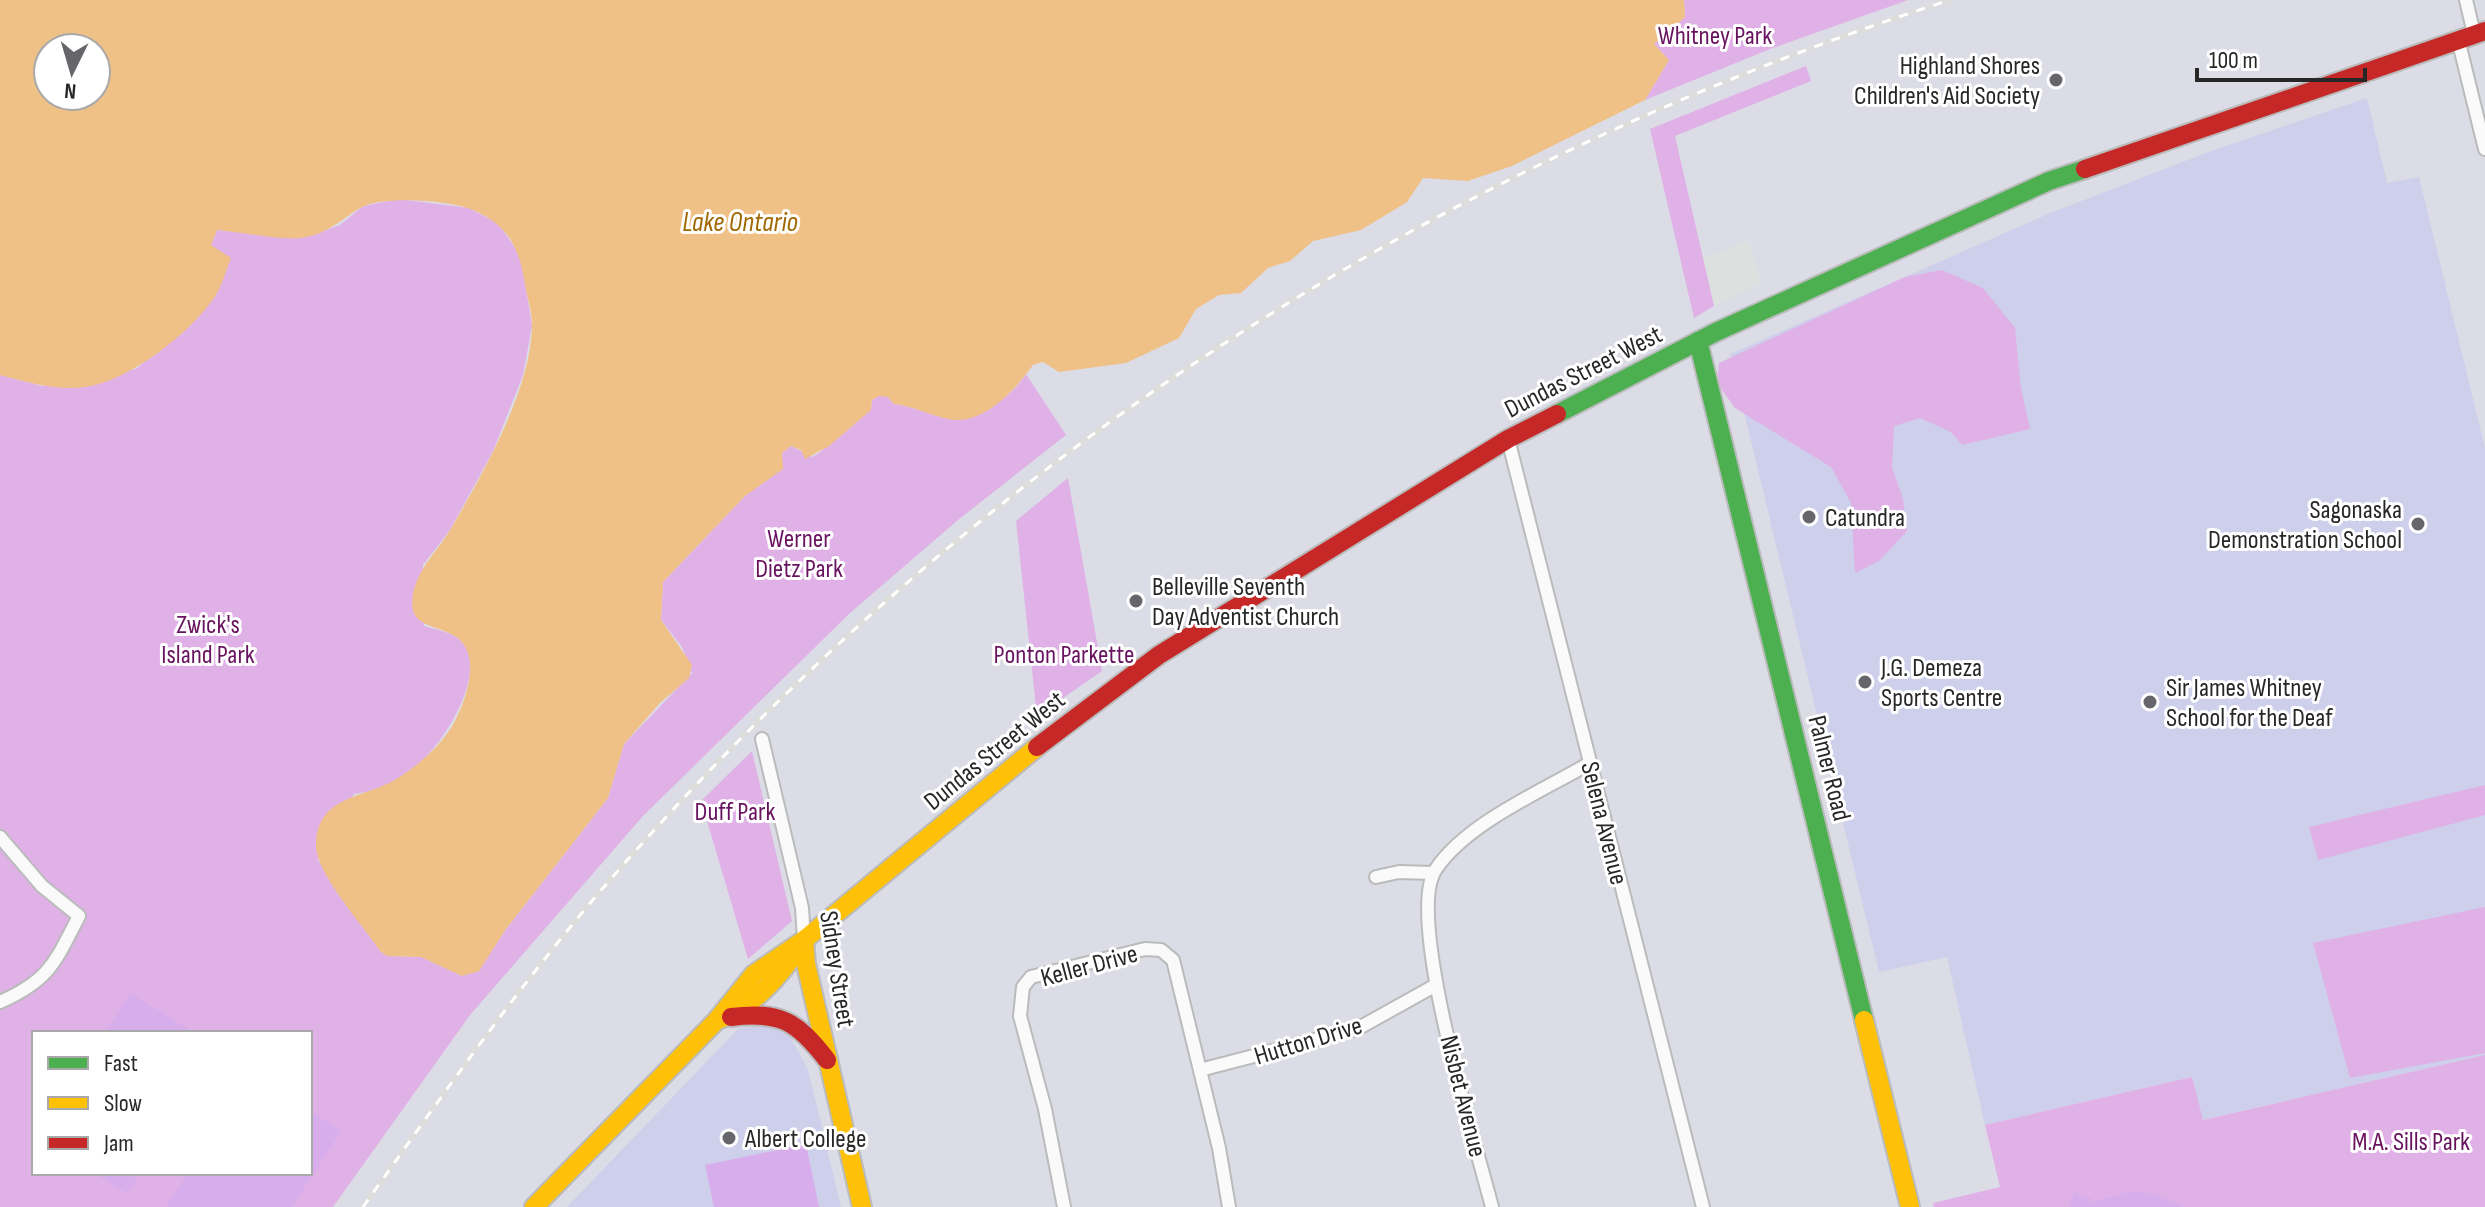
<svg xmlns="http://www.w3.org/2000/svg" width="2485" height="1207" viewBox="0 0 2485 1207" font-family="'Sofia Sans Condensed',sans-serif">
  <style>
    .industrial { fill: #dce0de }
    .education { fill: #cecfeb }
    .green { fill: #e0b1e7; fill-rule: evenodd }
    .pitch { fill: #d7adec }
    .water { fill: #f0c187; fill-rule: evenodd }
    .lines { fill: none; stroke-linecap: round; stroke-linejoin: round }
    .street-casing { stroke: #babbbb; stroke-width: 16 }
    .fast-casing { stroke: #babbbb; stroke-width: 22 }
    .slow-casing { stroke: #babbbb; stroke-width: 22 }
    .jam-casing { stroke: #babbbb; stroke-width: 22 }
    .street { stroke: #fafafb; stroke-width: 12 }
    .fast { stroke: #4caf50; stroke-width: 18 }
    .slow { stroke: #ffc107; stroke-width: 18 }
    .jam { stroke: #c62828; stroke-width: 18 }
    .rail-casing { stroke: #dddddc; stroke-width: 6 }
    .rail { stroke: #fff; stroke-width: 3; stroke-dasharray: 9; stroke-linecap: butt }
    .poi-dot { fill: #66666a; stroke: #fff; stroke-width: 3 }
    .labels { text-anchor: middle; stroke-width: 6; stroke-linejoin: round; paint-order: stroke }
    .park-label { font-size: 26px; fill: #681360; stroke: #fff }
    .poi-label { font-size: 26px; fill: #272727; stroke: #fff; text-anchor: start }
    .street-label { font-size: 26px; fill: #272727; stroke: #fff }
    .water-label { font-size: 28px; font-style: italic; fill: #a06801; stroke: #fff }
  </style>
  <rect width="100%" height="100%" fill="#dbdce6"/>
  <polygon class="industrial" points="1749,240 1761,284 1714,306 1703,258"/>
  <g class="education">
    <polygon points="2367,98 2387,183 2419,177 2485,448 2485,1055 2202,1120 2192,1077 1985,1125 1947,957 1879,972 1730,354 2048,214 2211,151"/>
    <polygon points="784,1025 808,1070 841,1207 567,1207 739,1028"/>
  </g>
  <g class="green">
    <polygon points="1684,0 1908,0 1770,49 1645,100 1669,60 1654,44 1685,17"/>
    <polygon points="1806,66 1811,81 1675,136 1714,306 1694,318 1650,129"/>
    <path d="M399,199l70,9 30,16 22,33 11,69 -9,49 -30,76 -43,79 -27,35 1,61c13,4 30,6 39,17 12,15 7,37 1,53 -18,47 -57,92 -110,98l-36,66 63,92 6,4 34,1 41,19 17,-6 27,-41 102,-131 16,-54 68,-71 -10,-26 -21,-27 2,-38 82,-86 18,-14 19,-29 9,-7 21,11 7,-4 52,-43 1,-10 7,-5 9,2 6,7c17,2 31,9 48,13 32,8 67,-17 84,-43l40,61 -108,85 -108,93 -207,203 -173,199 -137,192h-333v-832l42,11 94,-17 79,-72 -5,-52 7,-15 84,8 39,-13 23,-19zM34,1033h276v140h-276z"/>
    <polygon points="1942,270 1983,288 2015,328 2021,388 2030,429 1962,445 1951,432 1920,418 1894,426 1892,468 1903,498 1907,531 1879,561 1855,573 1851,503 1831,467 1735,408 1717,383 1719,363 1905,277"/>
    <polygon points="1068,478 1102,671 1037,716 1016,521"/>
    <polygon points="752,751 792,921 748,959 701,801"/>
    <polygon points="2485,785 2485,815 2318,860 2309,827"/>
    <polygon points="2485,907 2485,1053 2350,1078 2313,943"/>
    <polygon points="2485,1055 2485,1207 1934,1207 1933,1203 2000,1187 1985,1125 2192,1077 2203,1120"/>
  </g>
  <g class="pitch">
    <polygon points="130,993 195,1033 105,1033"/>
    <polygon points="310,1111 341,1131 292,1207 166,1207 188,1173 310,1173"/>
    <polygon points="806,1144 819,1207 714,1207 705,1165"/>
    <polygon points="94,1173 140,1173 127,1193"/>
    <polygon points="2131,1191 2155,1194 2183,1207 2069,1207 2075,1192 2092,1199 2091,1203"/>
  </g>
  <path class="water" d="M0,0h1684l1,17 -31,27 15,16 -24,40 -133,66 -44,15 -45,-3 -16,24 -46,28 -48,11 -23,20 -22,7 -27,25 -22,2 -23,14 -17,29 -53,25 -67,9 -16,-10 -10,3c-18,25 -50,61 -85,54 -19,-4 -35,-13 -54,-15l-6,-7 -9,-1 -7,4 -1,10 -42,36 -24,13 -4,-9 -10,-4 -9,7 1,16 -38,27 -82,86 -2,38 31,45 -3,13 -29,25 -36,41 -16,54 -102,131 -27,42 -17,5 -41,-19 -34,-1 -6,-4c-17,-26 -66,-79 -65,-108 1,-47 46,-46 77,-63 24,-14 47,-34 61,-58 12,-23 30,-71 -1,-88 -20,-11 -46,-8 -40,-41 6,-28 25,-43 39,-67 31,-54 79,-137 80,-201 0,-14 -5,-29 -7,-42 -6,-37 -17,-59 -52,-74 -23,-10 -92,-15 -113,-2 -19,12 -35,27 -59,30 -26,2 -58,-6 -84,-8l-6,15 20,13c-5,12 -9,29 -17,40 -25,36 -85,83 -129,89 -28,4 -58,-5 -85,-12zM48,48h48v48h-48z"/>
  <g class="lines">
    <g class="street-casing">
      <g id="street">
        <polyline points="2466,0 2474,34"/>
        <polyline points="2458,39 2485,149"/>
        <polyline points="1508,439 1703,1207"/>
        <polyline points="762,739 802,908 804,940"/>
        <path d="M0,837l42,49 37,30c-24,46 -29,64 -79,86"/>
        <polyline points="1376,877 1399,872 1433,873"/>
        <polyline points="1200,1070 1357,1029 1436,985"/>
        <polyline points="1064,1207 1045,1109 1020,1016 1023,987 1031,977 1145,949 1161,950 1173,960 1219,1148 1229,1207"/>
        <path d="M1492,1207c-15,-59 -88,-293 -56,-338 31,-46 106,-78 154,-106"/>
      </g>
    </g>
    <g class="fast-casing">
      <g id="fast">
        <polyline points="1698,341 1864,1020"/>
        <polyline points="1557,414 1716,332 2049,181 2085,169"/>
      </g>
    </g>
    <g class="slow-casing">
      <g id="slow">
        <polyline points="804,940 806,964 862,1207"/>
        <path d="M717,1020c38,-13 66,-47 87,-80"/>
        <polyline points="1864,1020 1910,1207"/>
        <polyline points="534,1207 717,1020 754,974 804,940 1037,747"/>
      </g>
    </g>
    <g class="jam-casing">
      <g id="jam">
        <polyline points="2085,169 2485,31"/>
        <polyline points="1037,747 1159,655 1508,439 1557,414"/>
        <path d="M731,1017c49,-6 66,4 96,43"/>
      </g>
    </g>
    <use href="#street" class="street"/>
    <use href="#fast" class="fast"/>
    <use href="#slow" class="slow"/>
    <use href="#jam" class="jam"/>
    <g class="rail-casing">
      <path id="rail" d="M363,1207c81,-114 161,-229 253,-334 360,-412 813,-706 1334,-873"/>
    </g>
    <use href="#rail" class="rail"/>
  </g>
  <g class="poi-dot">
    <circle cx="2056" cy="80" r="8"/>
    <circle cx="1809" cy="517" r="8"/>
    <circle cx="2418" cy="524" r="8"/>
    <circle cx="1136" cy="601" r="8"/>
    <circle cx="1865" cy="682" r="8"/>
    <circle cx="2150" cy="702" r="8"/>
    <circle cx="729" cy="1138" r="8"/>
  </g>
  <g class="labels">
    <g class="park-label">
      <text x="1715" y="44">Whitney Park</text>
      <text x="799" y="547">Werner<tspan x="799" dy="30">Dietz Park</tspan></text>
      <text x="208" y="633">Zwick's<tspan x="208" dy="30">Island Park</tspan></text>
      <text x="1064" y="663">Ponton Parkette</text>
      <text x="735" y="820">Duff Park</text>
      <text x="2411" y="1150">M.A. Sills Park</text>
    </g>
    <g class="poi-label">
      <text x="2040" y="74" text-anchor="end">Highland Shores<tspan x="2040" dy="30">Children's Aid Society</tspan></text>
      <text x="2402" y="518" text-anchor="end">Sagonaska<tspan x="2402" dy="30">Demonstration School</tspan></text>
      <text x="1825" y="526">Catundra</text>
      <text x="1152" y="595">Belleville Seventh<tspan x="1152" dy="30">Day Adventist Church</tspan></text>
      <text x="1881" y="676">J.G. Demeza<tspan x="1881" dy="30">Sports Centre</tspan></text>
      <text x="2166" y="696">Sir James Whitney<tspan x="2166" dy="30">School for the Deaf</tspan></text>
      <text x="745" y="1147">Albert College</text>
    </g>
    <g class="street-label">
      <text transform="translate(1583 371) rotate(-27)" y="9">Dundas Street West</text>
      <text transform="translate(994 750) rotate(-39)" y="9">Dundas Street West</text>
      <text transform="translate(1830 768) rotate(76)" y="9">Palmer Road</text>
      <text transform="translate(1605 823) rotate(76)" y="9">Selena Avenue</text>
      <text transform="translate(1089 965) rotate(-15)" y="9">Keller Drive</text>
      <text transform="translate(838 969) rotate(81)" y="9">Sidney Street</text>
      <text transform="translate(1308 1040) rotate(-17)" y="9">Hutton Drive</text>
      <text transform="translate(1464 1096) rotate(76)" y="9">Nisbet Avenue</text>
    </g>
    <g class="water-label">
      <text x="740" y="231">Lake Ontario</text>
    </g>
  </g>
  <rect x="32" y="1031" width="280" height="144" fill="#ffffff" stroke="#a9a9a9" stroke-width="2"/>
  <rect x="48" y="1057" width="40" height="12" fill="#4caf50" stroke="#a9a9a9" stroke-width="2"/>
  <text x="104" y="1071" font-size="24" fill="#272727">Fast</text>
  <rect x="48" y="1097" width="40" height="12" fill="#ffc107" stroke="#a9a9a9" stroke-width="2"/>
  <text x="104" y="1111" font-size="24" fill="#272727">Slow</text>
  <rect x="48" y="1137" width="40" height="12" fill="#c62828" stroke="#a9a9a9" stroke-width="2"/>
  <text x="104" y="1151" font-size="24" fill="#272727">Jam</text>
  <g transform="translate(72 72) rotate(185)"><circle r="38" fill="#ffffff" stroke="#a9a9a9" stroke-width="2"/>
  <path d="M0-6L14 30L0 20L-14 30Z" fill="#66666a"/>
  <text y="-12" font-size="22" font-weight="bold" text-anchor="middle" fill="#272727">N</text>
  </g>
  <path d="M2197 68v12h168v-12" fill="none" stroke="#272727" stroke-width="4"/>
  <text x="2209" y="68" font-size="24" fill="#272727" stroke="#ffffff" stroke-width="6" paint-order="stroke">100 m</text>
</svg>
